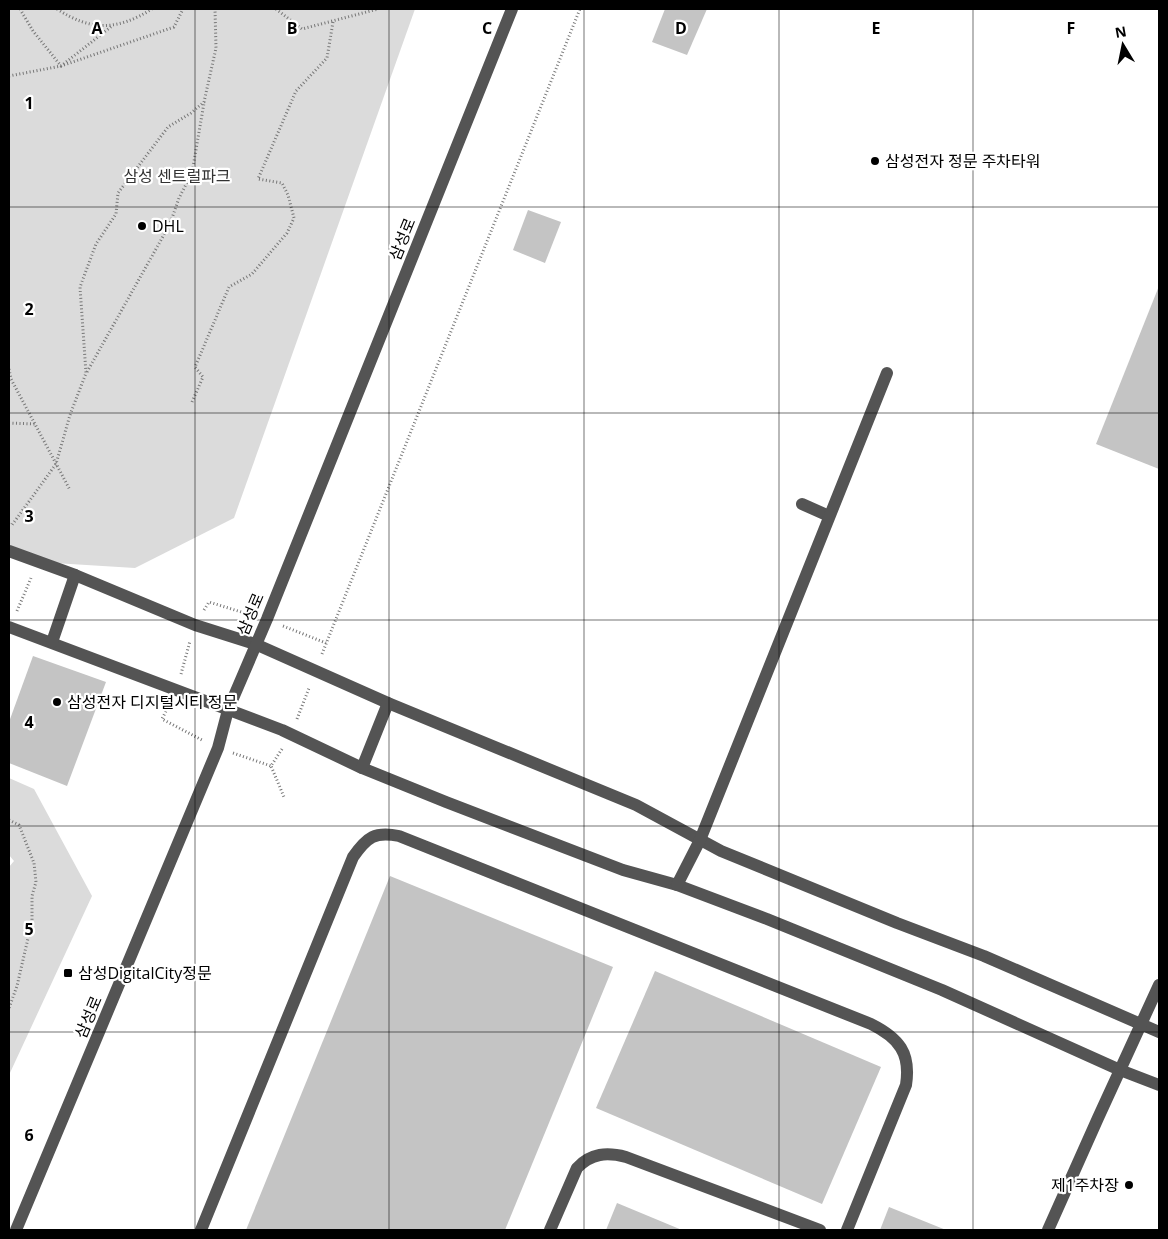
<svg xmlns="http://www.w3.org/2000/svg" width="1168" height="1239" viewBox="0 0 1168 1239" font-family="'Open Sans','Noto Sans KR',sans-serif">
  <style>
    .green { fill: #dbdbdb }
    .building { fill: #c4c4c4 }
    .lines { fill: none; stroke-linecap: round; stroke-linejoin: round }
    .path { stroke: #767676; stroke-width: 3; stroke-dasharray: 1 2.5; stroke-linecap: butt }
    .minor { stroke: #545454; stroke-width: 12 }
    .grid { fill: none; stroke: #000; stroke-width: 1; stroke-opacity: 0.55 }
    .poi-dot { fill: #000; stroke: #fff; stroke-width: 2 }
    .labels { text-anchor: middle; stroke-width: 4.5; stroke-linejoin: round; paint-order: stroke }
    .poi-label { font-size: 16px; fill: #000; stroke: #fff; text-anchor: start }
    .park-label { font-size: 16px; fill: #323232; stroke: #fff }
    .street-label { font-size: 16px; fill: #000; stroke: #fff }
    .grid-label { font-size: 16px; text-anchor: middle; font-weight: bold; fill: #000; stroke: #fff; stroke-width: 4.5; stroke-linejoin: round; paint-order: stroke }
  </style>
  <rect width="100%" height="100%" fill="#fff"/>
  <g class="green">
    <polygon points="9,9 415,9 234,518 135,568 38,562 9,551"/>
    <polygon points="9,778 34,789 92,896 9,1075 9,867 14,861 9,855"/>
  </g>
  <g class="building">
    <polygon points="665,9 707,9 687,55 652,42"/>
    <polygon points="528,210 561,222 545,263 513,250"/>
    <polygon points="1159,286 1159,469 1096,444"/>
    <polygon points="33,656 106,682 67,786 9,763 9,722"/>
    <polygon points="390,876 613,967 505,1230 246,1230"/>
    <polygon points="655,971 881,1067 822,1204 596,1108"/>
    <polygon points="617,1203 682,1230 606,1230"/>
    <polygon points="889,1207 946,1230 880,1230"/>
  </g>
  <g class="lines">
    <g class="path">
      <polyline points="20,9 33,31 61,66 112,26"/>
      <path d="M57,9c35,23 61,21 95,0"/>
      <polyline points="276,9 302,29 378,9"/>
      <polyline points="9,76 61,66 174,27 183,9"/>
      <polyline points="9,369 11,379 70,490"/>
      <polyline points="87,372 170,224 179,198 192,173 204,103"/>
      <polyline points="192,402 203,377 195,367 229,287 252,274 287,233 294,218 288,195 282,183 258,179 296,91 327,58 333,22"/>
      <polyline points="9,423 35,424"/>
      <polyline points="9,524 12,525 56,464 70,415 86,373 80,287 96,244 116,214 118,193 168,127 191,113 204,102 216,48 215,9"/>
      <polyline points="204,610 209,602 251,615"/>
      <polyline points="17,611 31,578"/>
      <polyline points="283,626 326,643"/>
      <polyline points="322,654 580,9"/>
      <polyline points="181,674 190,641"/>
      <polyline points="169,705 162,719 202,740"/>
      <polyline points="297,719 309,688"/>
      <polyline points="282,749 271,766 284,797"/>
      <polyline points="233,753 271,766"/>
      <polyline points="9,820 19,825 34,863 36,882 32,896 32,921 17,986 9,1008"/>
    </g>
    <g class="minor">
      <polyline points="802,504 829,516"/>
      <polyline points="9,551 75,575 195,625 255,644 388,703 636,805 721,851 897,923 984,956 1159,1032"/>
      <polyline points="9,627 282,730 362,768 446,802 623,870 677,885 767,919 942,990 1120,1070 1159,1085"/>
      <polyline points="52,642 75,575"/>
      <polyline points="362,768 388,703"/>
      <polyline points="677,885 700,840 887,373"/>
      <polyline points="16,1230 218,748 228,710 267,619 512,9"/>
      <path d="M201,1230l152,-373c14,-20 22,-26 46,-21l472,188c28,14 40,29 35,61l-59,145"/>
      <path d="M550,1230l27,-62c14,-15 30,-16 49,-11l194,73"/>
      <polyline points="1048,1230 1098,1118 1159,985"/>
    </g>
  </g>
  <path class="grid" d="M195,9v1221M389,9v1221M584,9v1221M779,9v1221M973,9v1221M9,207h1150M9,413h1150M9,620h1150M9,826h1150M9,1032h1150"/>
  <g class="poi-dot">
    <circle cx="875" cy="161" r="5"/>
    <circle cx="142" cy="226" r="5"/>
    <circle cx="57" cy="702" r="5"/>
    <rect x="63" y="968" width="10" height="10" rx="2.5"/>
    <circle cx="1129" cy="1185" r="5"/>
  </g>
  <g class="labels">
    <g class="poi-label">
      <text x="885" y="167">삼성전자 정문 주차타워</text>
      <text x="152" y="232">DHL</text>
      <text x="67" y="708">삼성전자 디지털시티 정문</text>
      <text x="78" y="979">삼성DigitalCity정문</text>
      <text x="1119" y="1191" text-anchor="end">제1주차장</text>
    </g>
    <g class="park-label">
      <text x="177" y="182">삼성 센트럴파크</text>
    </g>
    <g class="street-label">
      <text transform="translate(402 239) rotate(-68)" y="6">삼성로</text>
      <text transform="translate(250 614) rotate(-67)" y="6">삼성로</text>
      <text transform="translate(88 1017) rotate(-67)" y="6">삼성로</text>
    </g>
  </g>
  <g class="grid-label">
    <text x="97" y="34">A</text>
    <text x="292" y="34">B</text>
    <text x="487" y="34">C</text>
    <text x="681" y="34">D</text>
    <text x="876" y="34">E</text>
    <text x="1071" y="34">F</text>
    <text x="29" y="109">1</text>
    <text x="29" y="315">2</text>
    <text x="29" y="522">3</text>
    <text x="29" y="728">4</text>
    <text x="29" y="935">5</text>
    <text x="29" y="1141">6</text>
  </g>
  <rect width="1168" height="1239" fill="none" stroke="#000000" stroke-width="20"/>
  <g transform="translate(1123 45) rotate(350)" stroke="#ffffff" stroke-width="4" paint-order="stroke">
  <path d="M0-4L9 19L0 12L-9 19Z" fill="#000000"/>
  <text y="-8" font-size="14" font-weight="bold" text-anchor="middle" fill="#000000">N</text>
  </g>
</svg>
